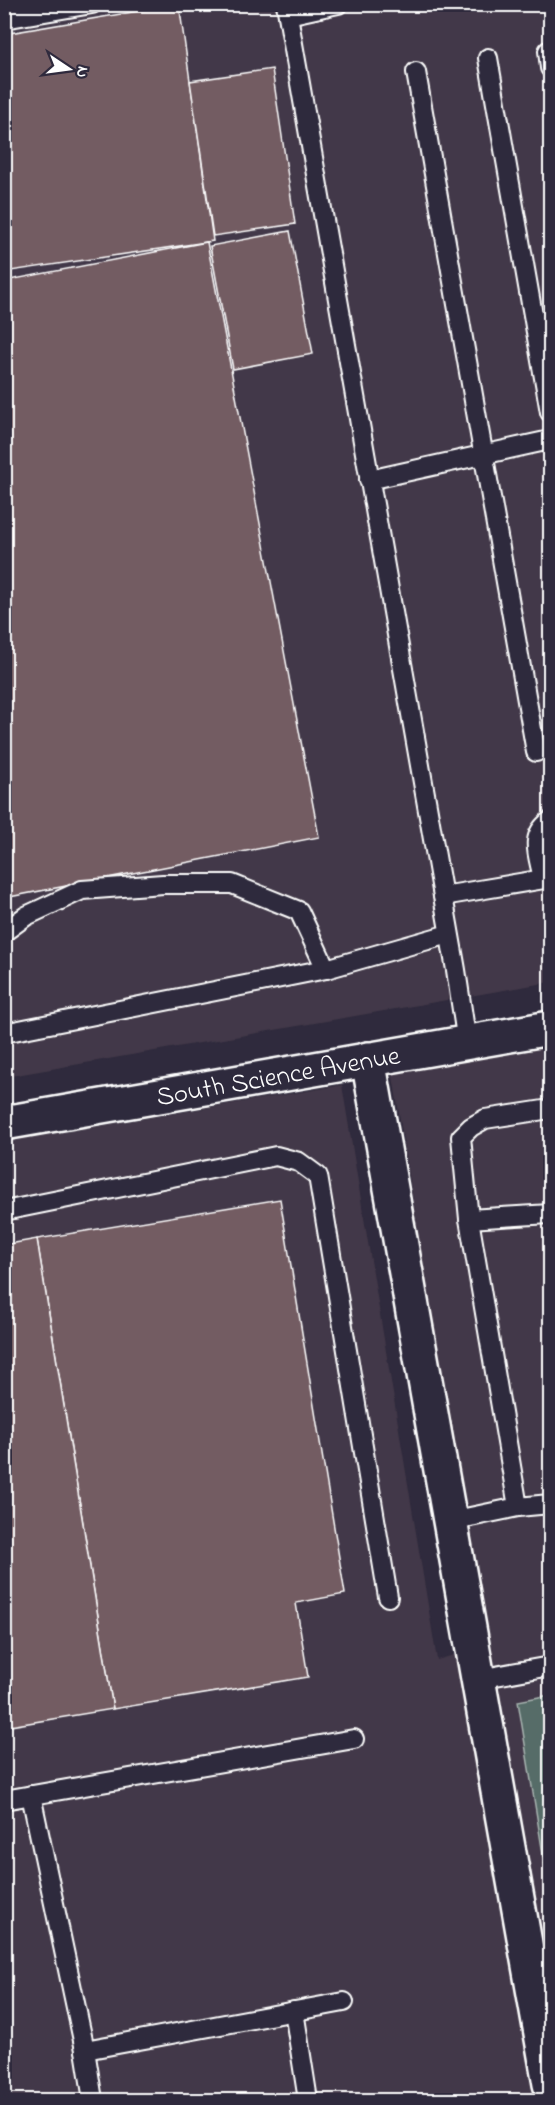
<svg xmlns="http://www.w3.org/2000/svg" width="555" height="2105" viewBox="0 0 555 2105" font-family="'Indie Flower',sans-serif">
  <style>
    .built { fill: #433948 }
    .green { fill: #566c67; stroke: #aab6b3; stroke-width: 1.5 }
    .building { fill: #735b62; stroke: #fff; stroke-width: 1.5 }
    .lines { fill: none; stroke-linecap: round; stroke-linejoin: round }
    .lane-casing { stroke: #fff; stroke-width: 22 }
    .street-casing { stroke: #fff; stroke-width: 38 }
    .lane { stroke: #2f2a3d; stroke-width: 18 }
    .street { stroke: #2f2a3d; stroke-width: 33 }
    .labels { text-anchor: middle; stroke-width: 5; stroke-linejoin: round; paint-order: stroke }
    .street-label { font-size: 27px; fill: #fff; stroke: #2f2a3d }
  </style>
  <rect width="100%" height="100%" fill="#2f2a3d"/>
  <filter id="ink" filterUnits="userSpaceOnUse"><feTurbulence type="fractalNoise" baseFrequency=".0167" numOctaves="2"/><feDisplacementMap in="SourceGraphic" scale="12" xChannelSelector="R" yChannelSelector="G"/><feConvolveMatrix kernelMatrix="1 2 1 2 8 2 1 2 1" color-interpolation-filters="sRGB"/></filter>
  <g filter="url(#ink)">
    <g class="built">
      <polygon points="5,5 550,5 550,982 5,1077"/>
      <polygon points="550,1043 550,2100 5,2100 5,1142 342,1085 437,1660 485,1646 392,1070"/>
    </g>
    <polygon class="green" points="550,1695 550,1897 518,1701"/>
    <g class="building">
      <polygon points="179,4 213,241 4,272 4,34"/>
      <polygon points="272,69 295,224 213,236 190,81"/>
      <polygon points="290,231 313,354 233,369 210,246"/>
      <polygon points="207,242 319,837 4,898 4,281"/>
      <polygon points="280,1199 345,1594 296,1603 308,1677 113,1709 37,1239"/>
      <polygon points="37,1239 113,1709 4,1727 4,1245"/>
    </g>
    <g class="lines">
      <g class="lane-casing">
        <g id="lane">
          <polyline points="286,4 456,970 467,1043"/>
          <polyline points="288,15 338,4"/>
          <polyline points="4,19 92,4"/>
          <polyline points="548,51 550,68"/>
          <polyline points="488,58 550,412"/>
          <polyline points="416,72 536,752"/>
          <polyline points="369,480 550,440"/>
          <path d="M543,879c-4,-23 -15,-42 7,-58"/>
          <polyline points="443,896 550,878"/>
          <polyline points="4,932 26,916 82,890 163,884 232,884 299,911 326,969"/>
          <polyline points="4,1033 326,969 449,934"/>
          <polyline points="550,1109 485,1119 471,1127 461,1137 469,1219 550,1214"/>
          <polyline points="4,1211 276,1156 299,1162 318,1176 388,1597"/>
          <polyline points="518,1507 550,1504"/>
          <polyline points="451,1521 518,1507 469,1219"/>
          <polyline points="479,1679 550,1666"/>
          <polyline points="31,1795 85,2050 93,2100"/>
          <polyline points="4,1800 354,1739"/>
          <polyline points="294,2011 308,2100"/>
          <polyline points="85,2050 344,2002"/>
        </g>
      </g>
      <g class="street-casing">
        <g id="street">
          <polyline points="368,1059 550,2084"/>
          <path id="s1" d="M4,1123l546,-95"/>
        </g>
      </g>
      <use href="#lane" class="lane"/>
      <use href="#street" class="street"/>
    </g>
  </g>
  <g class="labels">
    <g class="street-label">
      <text dy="9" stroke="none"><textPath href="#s1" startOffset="278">South Science Avenue</textPath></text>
    </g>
  </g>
  <rect width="555" height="2105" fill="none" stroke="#2f2a3d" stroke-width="24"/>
  <rect x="12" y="12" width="531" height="2081" fill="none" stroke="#fff" stroke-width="2" filter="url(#ink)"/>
  <g transform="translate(69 69) rotate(103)" stroke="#2f2a3d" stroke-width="4.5" paint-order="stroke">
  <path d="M0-4.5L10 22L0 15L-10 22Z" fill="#ffffff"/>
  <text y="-9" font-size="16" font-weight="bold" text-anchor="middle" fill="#ffffff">N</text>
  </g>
</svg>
